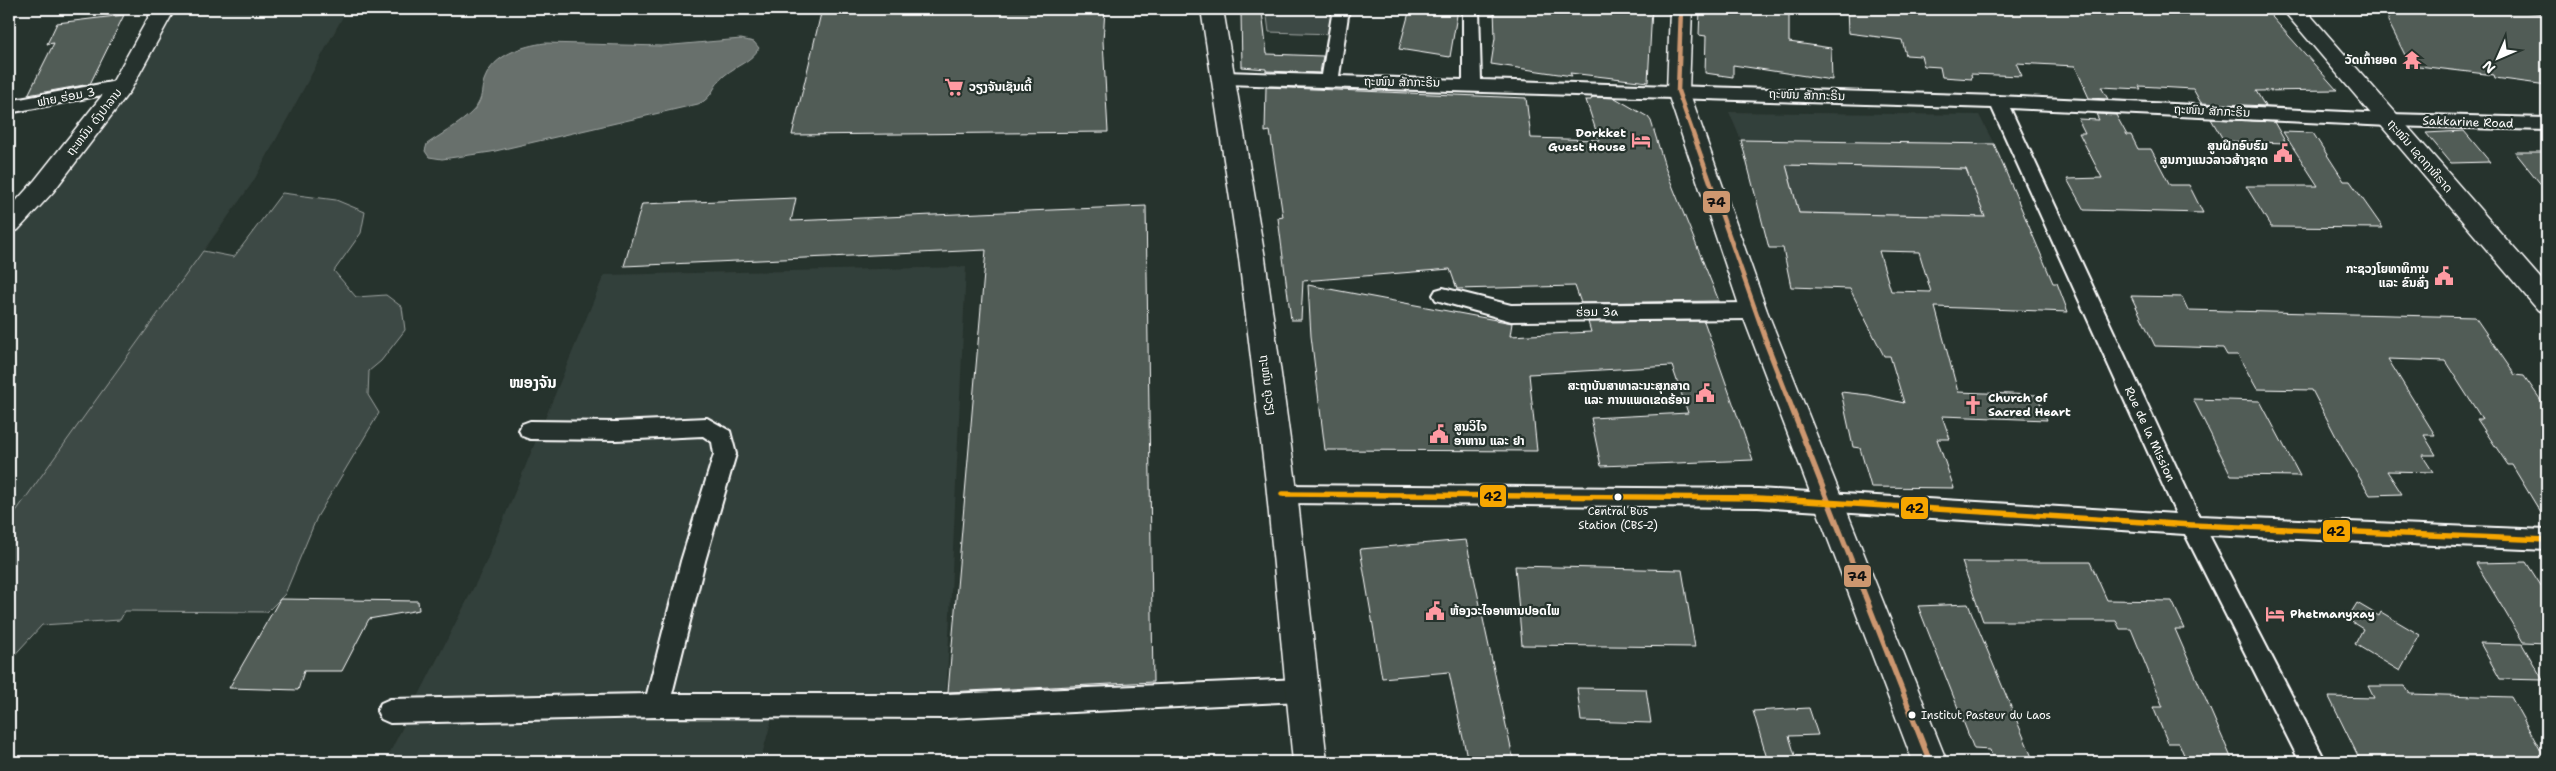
<svg xmlns="http://www.w3.org/2000/svg" width="2556" height="771" viewBox="0 0 2556 771" font-family="'Shantell Sans','Noto Sans Lao',sans-serif">
  <style>
    .built { fill: #333f3a }
    .green { fill: #3e4944; stroke: #9ea4a2 }
    .water { fill: #67706c; stroke: #a4a9a7 }
    .building { fill: #515c57; stroke: #fff; fill-rule: evenodd }
    .lines { fill: none; stroke-linecap: round; stroke-linejoin: round }
    .street-casing { stroke: #fff; stroke-width: 4 }
    .secondary-casing { stroke: #fff; stroke-width: 3 }
    .primary-casing { stroke: #fff; stroke-width: 3 }
    .street { fill: #26332d; fill-rule: evenodd }
    .secondary { fill: #26332d; fill-rule: evenodd }
    .primary { fill: #26332d; fill-rule: evenodd }
    .bus-1-far1-casing { stroke: #26332d; stroke-width: 8 }
    .bus-1-casing { stroke: #26332d; stroke-width: 9 }
    .bus-2-casing { stroke: #26332d; stroke-width: 9 }
    .bus-1-far1 { stroke: #cd976f; stroke-width: 4.5 }
    .bus-1 { stroke: #cd976f; stroke-width: 5.5 }
    .bus-2 { stroke: #f7a600; stroke-width: 5.5 }
    .bus-dot { fill: #fff; stroke: #26332d; stroke-width: 2 }
    .labels { text-anchor: middle; stroke-width: 4.5; stroke-linejoin: round; paint-order: stroke }
    .bus-label { font-size: 11px; fill: #fff; stroke: #26332d }
    .poi-label { font-size: 12px; font-weight: bold; fill: #fff; stroke: #26332d; text-anchor: end }
    .street-label { font-size: 12px; fill: #fff; stroke: #26332d }
    .quarter-label { font-size: 15px; font-weight: bold; fill: #fff; stroke: #26332d }
    .line-badge { stroke: #26332d; stroke-width: 2 }
    .pale-badge-label { font-size: 14px; text-anchor: middle; font-weight: bold; fill: #111 }
  </style>
  <rect width="100%" height="100%" fill="#26332d"/>
  <filter id="ink" filterUnits="userSpaceOnUse"><feTurbulence type="fractalNoise" baseFrequency=".02" numOctaves="2"/><feDisplacementMap in="SourceGraphic" scale="10" xChannelSelector="R" yChannelSelector="G"/><feConvolveMatrix kernelMatrix="1 2 1 2 8 2 1 2 1" color-interpolation-filters="sRGB"/></filter>
  <g filter="url(#ink)">
    <g class="built">
      <polygon points="164,9 347,9 253,182 9,521 9,224 34,197 147,42"/>
      <polygon points="1729,112 1979,115 1994,144 2042,256 1769,248 1741,140"/>
      <polygon points="966,267 946,701 774,711 760,762 385,762 484,567 604,275"/>
    </g>
    <g class="green">
      <polygon points="1266,9 1337,9 1333,34 1269,32"/>
      <polygon points="1786,165 1966,169 1985,217 1799,213"/>
      <polygon points="282,193 336,200 365,212 361,233 334,271 356,297 386,295 402,307 405,330 381,361 369,371 368,395 379,413 317,517 285,594 267,612 125,611 120,620 42,625 9,661 9,521 203,251 234,257"/>
    </g>
    <path class="water" d="M741,39l13,3 5,6c-8,14 -22,17 -34,27 -12,9 -12,24 -27,29l-207,48 -49,7 -13,-2 -4,-6 2,-7c14,-10 44,-26 51,-40 5,-8 3,-18 7,-26 9,-23 37,-32 60,-35l117,3z"/>
    <g class="building">
      <polygon points="822,9 1105,9 1103,41 1108,132 792,135"/>
      <polygon points="1410,9 1458,9 1450,57 1399,49"/>
      <polygon points="1494,9 1652,9 1648,82 1570,73 1572,76 1491,64 1495,38"/>
      <polygon points="1700,9 1789,9 1789,42 1831,48 1832,80 1733,65 1733,77 1705,73 1706,36 1699,35"/>
      <polygon points="1847,9 2265,9 2337,90 2256,91 2265,106 2201,103 2193,89 2139,86 2141,89 2101,87 2108,99 2089,98 2084,87 2086,86 2084,86 2075,66 2016,63 2022,76 1971,74 1972,79 1942,77 1940,67 1924,66 1921,56 1906,55 1902,40 1848,33"/>
      <polygon points="2389,9 2505,9 2547,14 2547,85 2495,78 2494,75 2410,65 2388,21"/>
      <polygon points="1262,12 1267,54 1323,56 1320,73 1266,71 1266,69 1242,67 1241,13"/>
      <polygon points="124,15 90,84 28,95 54,43 47,44 57,23"/>
      <polygon points="1266,87 1526,98 1531,138 1599,140 1586,100 1591,100 1592,97 1615,98 1648,117 1651,121 1666,170 1719,301 1581,303 1575,286 1457,289 1450,269 1303,281 1301,320 1291,320 1278,218 1283,217 1270,131 1265,132"/>
      <polygon points="2096,114 2116,115 2127,135 2131,135 2138,149 2151,149 2170,185 2189,185 2203,213 2084,210 2067,179 2102,178 2079,133 2085,133 2078,119 2099,120"/>
      <polygon points="2211,119 2274,122 2286,143 2224,141"/>
      <polygon points="2464,131 2490,162 2451,163 2426,133"/>
      <polygon points="2283,132 2313,133 2344,181 2350,181 2383,228 2271,227 2246,186 2318,186"/>
      <path d="M1741,140l253,4 59,139h4l11,29 -133,-5 23,85 79,3 10,25 -105,-4 8,23h-13l17,49 -83,-1 -11,-39 -7,-1 -12,-55 28,3 35,8 -14,-47h-6l-34,-67 -59,-2 -8,-39h-14zM1786,165l180,4 19,48 -186,-4zM1879,251l40,1 12,40 -40,-1z"/>
      <polygon points="2515,152 2547,152 2547,192"/>
      <polygon points="796,198 791,221 1146,206 1153,682 948,692 986,250 624,266 642,204"/>
      <polygon points="1308,285 1512,323 1510,336 1591,332 1588,322 1704,321 1753,460 1601,466 1591,418 1688,413 1672,366 1529,374 1537,451 1325,450 1311,336"/>
      <polygon points="2131,296 2182,297 2188,310 2475,317 2515,375 2524,376 2547,409 2547,523 2512,465 2508,465 2477,419 2482,419 2445,361 2388,359 2435,435 2424,435 2436,455 2422,455 2433,472 2387,471 2402,494 2370,495 2344,452 2312,390 2257,389 2238,355 2227,355 2223,348 2155,346"/>
      <polygon points="2193,399 2260,401 2300,476 2231,475"/>
      <polygon points="1466,540 1502,707 1514,762 1468,762 1449,672 1382,678 1360,549"/>
      <polygon points="1962,562 2090,562 2107,600 2172,601 2185,629 2175,629 2233,762 2187,762 2179,743 2168,743 2153,707 2163,707 2131,629 2120,629 2116,621 1983,621"/>
      <polygon points="2526,562 2547,595 2547,643 2523,642 2476,563"/>
      <polygon points="1515,566 1682,570 1695,647 1522,645"/>
      <polygon points="280,599 418,601 419,610 369,619 342,671 304,671 298,690 229,688"/>
      <polygon points="2357,603 2379,616 2381,612 2420,635 2400,671 2355,644 2363,629 2347,619"/>
      <polygon points="1968,604 2034,762 1994,762 1990,750 1974,749 1918,606"/>
      <polygon points="2480,643 2522,644 2543,680 2500,679"/>
      <polygon points="2368,686 2405,686 2410,694 2511,697 2547,762 2361,762 2329,697 2374,698"/>
      <polygon points="1577,688 1646,689 1651,723 1581,721"/>
      <polygon points="1809,708 1818,735 1789,736 1797,762 1768,762 1753,711"/>
    </g>
    <g class="lines">
      <g class="street-casing">
        <g id="street">
          <polygon points="1333,9 1349,9 1339,76 1463,80 1463,9 1479,9 1481,80 1998,96 2389,114 2547,118 2547,130 2389,126 2010,108 2199,516 2547,530 2547,550 2209,535 2326,762 2300,762 2185,534 1758,507 1282,503 1274,501 1271,494 1274,487 1282,485 1758,489 2176,514 1992,108 1225,84 1219,82 1216,78 1219,74 1225,72 1322,75"/>
          <polygon points="122,80 128,82 131,86 128,90 9,113 9,101"/>
          <polygon points="1443,288 1511,305 1754,303 1761,306 1764,311 1761,316 1754,319 1511,321 1436,300 1433,295 1436,290"/>
          <polygon points="707,418 730,431 736,454 705,561 672,694 947,694 1302,679 1311,682 1314,690 1311,698 1302,701 947,718 657,717 390,723 381,719 377,711 381,703 390,699 647,694 681,561 714,454 712,442 703,436 616,440 530,439 522,436 519,430 522,424 530,421 616,422"/>
        </g>
      </g>
      <g class="secondary-casing">
        <g id="secondary">
          <polygon points="153,9 175,9 130,91 53,192 18,230 9,233 9,209 35,180 112,83"/>
          <polygon points="1201,9 1223,9 1265,258 1296,483 1327,762 1293,762 1266,483 1239,258"/>
        </g>
      </g>
      <g class="primary-casing">
        <g id="primary">
          <polygon points="1670,9 1692,9 1689,91 1767,311 1947,762 1913,762 1741,311 1667,91"/>
          <polygon points="2282,9 2305,9 2547,286 2547,313 2538,310"/>
        </g>
      </g>
      <use href="#street" class="street"/>
      <use href="#secondary" class="secondary"/>
      <use href="#primary" class="primary"/>
      <g class="bus-1-far1-casing">
        <polyline id="bus-1-far1" points="1681,9 1678,91 1767,343"/>
      </g>
      <g class="bus-1-casing">
        <polyline id="bus-1" points="1766,342 1930,762"/>
      </g>
      <g class="bus-2-casing">
        <polyline id="bus-2" points="1282,494 1758,498 2192,525 2547,540"/>
      </g>
      <use href="#bus-1-far1" class="bus-1-far1"/>
      <use href="#bus-1" class="bus-1"/>
      <use href="#bus-2" class="bus-2"/>
    </g>
  </g>
  <defs>
    <g id="temple-bare" transform="scale(1.5)"><path d="M0-6L5-2H3V0L6.5 2.5H4V6H1.5V3h-3V6H-4V2.5H-6.5L-3 0V-2H-5Z" fill="#ff9aa2" stroke="#26332d" stroke-width="2.5" paint-order="stroke"/></g>
    <g id="supermarket-bare" transform="scale(1.5)"><path d="M-6-5.5h2.5l.6 2H6L4.5 2H-2.5L-4.4-4H-6ZM-1.5 3.2a1.3 1.3 0 1 0 .1 0ZM3 3.2a1.3 1.3 0 1 0 .1 0Z" fill="#ff9aa2" stroke="#26332d" stroke-width="2.5" paint-order="stroke"/></g>
    <g id="hotel-bare" transform="scale(1.5)"><path d="M-6-4.5h1.5V1H6V5H4.5V3h-9V5H-6ZM-4 0a1.8 1.8 0 1 1 3.6 0ZM.5 0V-2.5h3Q6-2.5 6 0Z" fill="#ff9aa2" stroke="#26332d" stroke-width="2.5" paint-order="stroke"/></g>
    <g id="civic-bare" transform="scale(1.5)"><path d="M-.6-6.5H3V-4.5H.6V-3L4-1V1h2V6H-6V1h2V-1L-.6-3ZM-1.2 2.5V6h2.4V2.5Z" fill="#ff9aa2" stroke="#26332d" stroke-width="2.5" paint-order="stroke"/></g>
    <g id="church-bare" transform="scale(1.5)"><path d="M-1.2-6h2.4v3.5h3.3v2.4h-3.3V6h-2.4V-.1h-3.3v-2.4h3.3Z" fill="#ff9aa2" stroke="#26332d" stroke-width="2.5" paint-order="stroke"/></g>
  </defs>
  <g fill-rule="evenodd">
    <use href="#temple-bare" x="2412" y="60"/>
    <use href="#supermarket-bare" x="954" y="87"/>
    <use href="#hotel-bare" x="1641" y="140"/>
    <use href="#civic-bare" x="2283" y="153"/>
    <use href="#civic-bare" x="2444" y="276"/>
    <use href="#civic-bare" x="1705" y="393"/>
    <use href="#church-bare" x="1973" y="405"/>
    <use href="#civic-bare" x="1439" y="434"/>
    <use href="#civic-bare" x="1435" y="611"/>
    <use href="#hotel-bare" x="2275" y="614"/>
  </g>
  <g class="bus-dot">
    <circle cx="1618" cy="497" r="4.5"/>
    <circle cx="1912" cy="715" r="4.5"/>
  </g>
  <g class="labels">
    <g class="bus-label">
      <text x="1618" y="515">Central Bus<tspan x="1618" dy="14">Station (CBS-2)</tspan></text>
      <text x="1921" y="719" text-anchor="start">Institut Pasteur du Laos</text>
    </g>
    <g class="poi-label">
      <text x="2397" y="64">ວັດເກົ້າຍອດ</text>
      <text x="969" y="91" text-anchor="start">ວຽງຈັນເຊັນເຕີ້</text>
      <text x="1626" y="137">Dorkket<tspan x="1626" dy="14">Guest House</tspan></text>
      <text x="2268" y="150">ສູນຝຶກອົບຮົມ<tspan x="2268" dy="14">ສູນກາງແນວລາວສ້າງຊາດ</tspan></text>
      <text x="2429" y="273">ກະຊວງໂຍທາທິການ<tspan x="2429" dy="14">ແລະ ຂົນສົ່ງ</tspan></text>
      <text x="1690" y="390">ສະຖາບັນສາທາລະນະສຸກສາດ<tspan x="1690" dy="14">ແລະ ການແພດເຂດຮ້ອນ</tspan></text>
      <text x="1988" y="402" text-anchor="start">Church of<tspan x="1988" dy="14">Sacred Heart</tspan></text>
      <text x="1454" y="431" text-anchor="start">ສູນວິໄຈ<tspan x="1454" dy="14">ອາຫານ ແລະ ຢາ</tspan></text>
      <text x="1450" y="615" text-anchor="start">ຫ້ອງວະໄຈອາຫານປອດໄພ</text>
      <text x="2290" y="618" text-anchor="start">Phetmanyxay</text>
    </g>
    <g class="street-label">
      <text transform="translate(1402 82) rotate(1)" y="4">ຖະໜົນ ສັກກະຣິນ</text>
      <text transform="translate(1807 95) rotate(2)" y="4">ຖະໜົນ ສັກກະຣິນ</text>
      <text transform="translate(66 97) rotate(-11)" y="4">ຟາຍ ຮ່ອມ 3</text>
      <text transform="translate(2212 111) rotate(3)" y="4">ຖະໜົນ ສັກກະຣິນ</text>
      <text transform="translate(94 122) rotate(-52)" y="4">ຖະຫນົນ ດົງປາລານ</text>
      <text transform="translate(2468 122) rotate(2)" y="4">Sakkarine Road</text>
      <text transform="translate(2420 156) rotate(49)" y="4">ຖະໜົນ ເຊດຖາທິຣາດ</text>
      <text transform="translate(1597 312) rotate(-1)" y="4">ຮ່ອມ 3a</text>
      <text transform="translate(1268 385) rotate(83)" y="4">ຖະໜົນ ຄູວຽງ</text>
      <text transform="translate(2150 434) rotate(65)" y="4">Rue de la Mission</text>
    </g>
    <g class="quarter-label">
      <text x="533" y="388">ໜອງຈັນ</text>
    </g>
  </g>
  <g class="line-badge">
    <rect x="1702" y="190" width="29" height="24" rx="5" fill="#cd976f"/>
    <rect x="1479" y="484" width="28" height="24" rx="5" fill="#f7a600"/>
    <rect x="1900" y="496" width="29" height="24" rx="5" fill="#f7a600"/>
    <rect x="2322" y="519" width="29" height="24" rx="5" fill="#f7a600"/>
    <rect x="1843" y="564" width="29" height="24" rx="5" fill="#cd976f"/>
  </g>
  <g class="pale-badge-label">
    <text x="1716" y="207">74</text>
    <text x="1493" y="501">42</text>
    <text x="1915" y="513">42</text>
    <text x="2336" y="536">42</text>
    <text x="1857" y="581">74</text>
  </g>
  <rect width="2556" height="771" fill="none" stroke="#26332d" stroke-width="30"/>
  <rect x="15" y="15" width="2526" height="741" fill="none" stroke="#fff" stroke-width="2" filter="url(#ink)"/>
  <g transform="translate(2498 58) rotate(225)" stroke="#26332d" stroke-width="4" paint-order="stroke">
  <path d="M0-4L9 19L0 12L-9 19Z" fill="#ffffff"/>
  <text y="-8" font-size="14" font-weight="bold" text-anchor="middle" fill="#ffffff">N</text>
  </g>
</svg>
